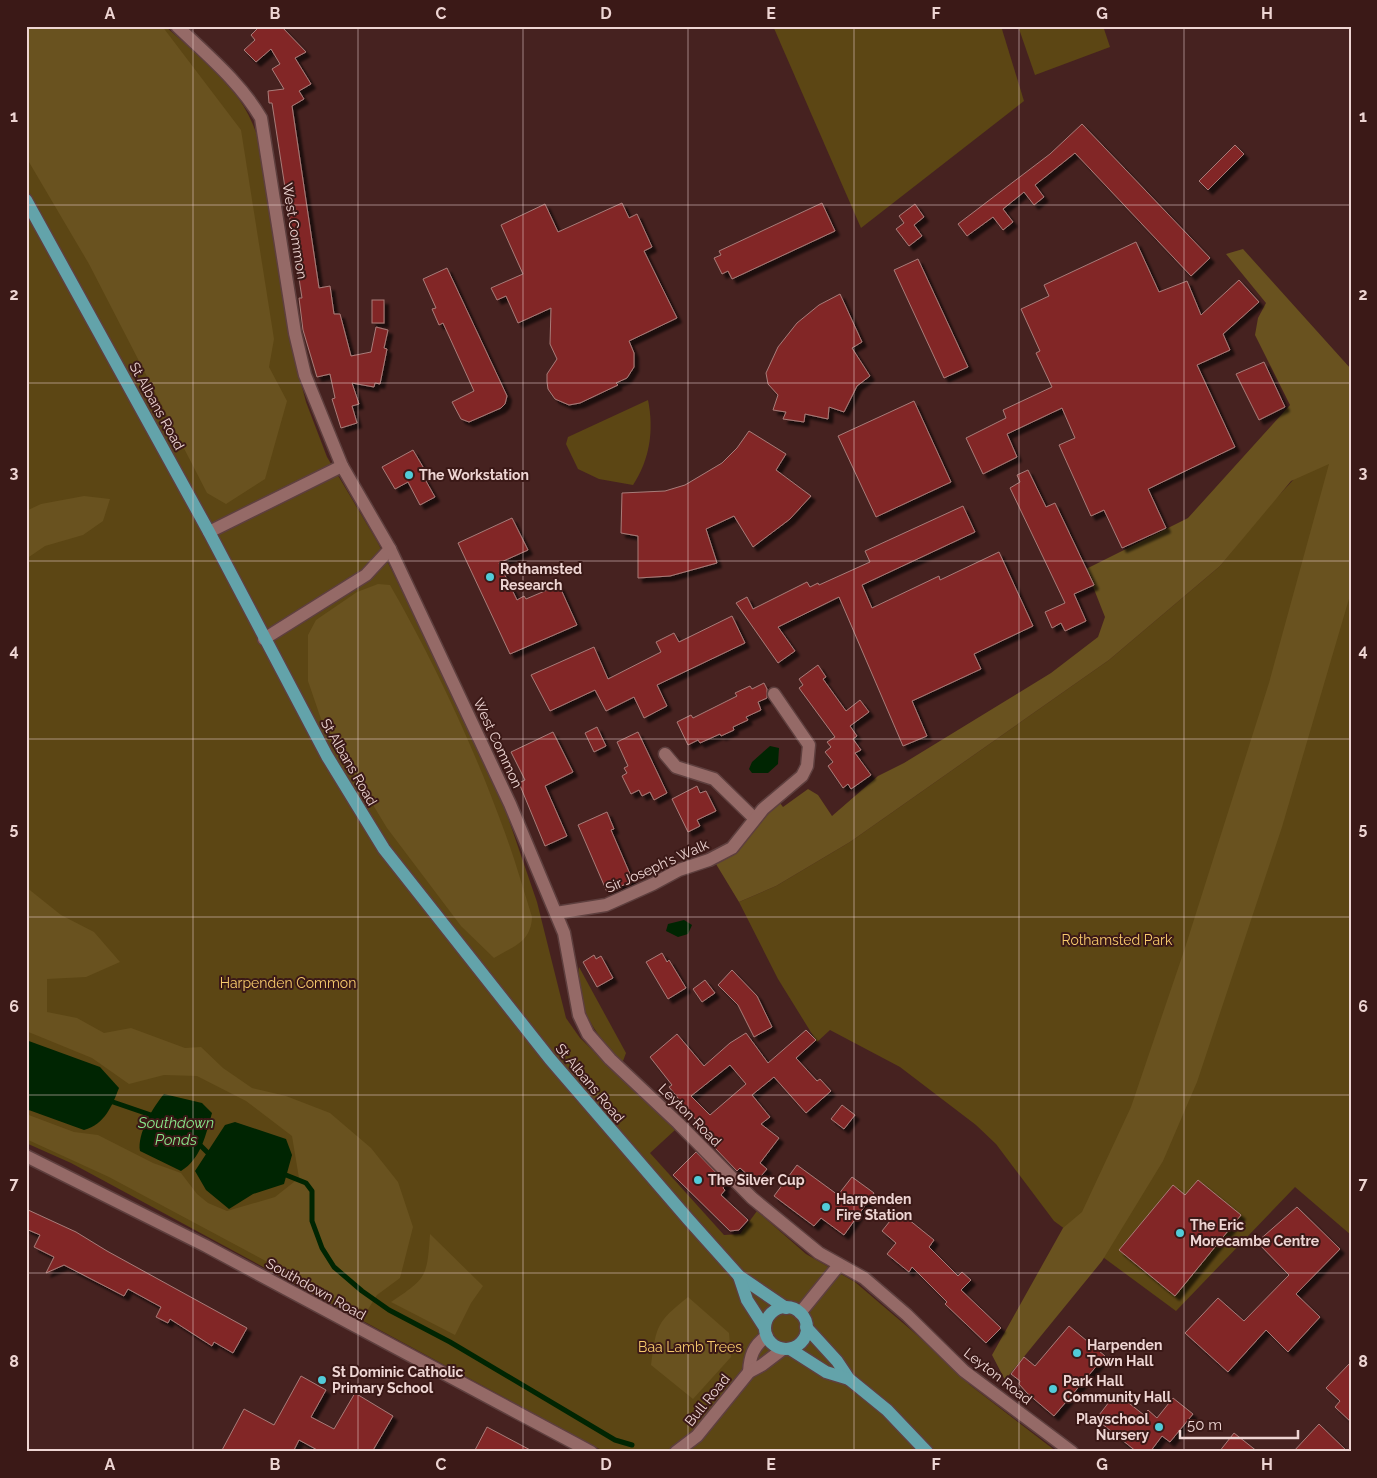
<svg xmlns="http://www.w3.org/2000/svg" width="1377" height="1478" viewBox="0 0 1377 1478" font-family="Raleway,sans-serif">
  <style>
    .green { fill: #5c4614 }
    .forest { fill: #69521f }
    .water { fill: #002502 }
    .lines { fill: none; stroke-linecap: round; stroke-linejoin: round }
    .stream { stroke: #002502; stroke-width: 5 }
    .building { fill: #822727; stroke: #a87c79; fill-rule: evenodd; filter: url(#shadow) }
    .street-casing { stroke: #5e3f3e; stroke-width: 15 }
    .secondary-casing { stroke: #5e3f3e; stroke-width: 15 }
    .primary-casing { stroke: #5e3f3e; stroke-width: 15 }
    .street { stroke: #956a67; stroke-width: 12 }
    .secondary { stroke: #956a67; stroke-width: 12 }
    .primary { stroke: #63a3aa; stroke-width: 12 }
    .grid { fill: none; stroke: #eed5d3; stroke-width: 1; stroke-opacity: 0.55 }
    .poi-dot { fill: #52cbd8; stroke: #3b1917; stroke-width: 2 }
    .labels { text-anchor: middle; stroke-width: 4; stroke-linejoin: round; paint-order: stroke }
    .street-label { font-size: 14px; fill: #eed5d3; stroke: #3b1917 }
    .poi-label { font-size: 14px; font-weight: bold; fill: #eed5d3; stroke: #3b1917; text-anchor: start }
    .park-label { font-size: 14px; fill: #f8cb6d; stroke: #3b1917 }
    .water-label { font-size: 15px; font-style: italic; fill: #89e88b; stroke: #3b1917 }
    .neatline { fill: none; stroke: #eed5d3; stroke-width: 2 }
    .grid-label { font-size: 16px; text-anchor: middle; font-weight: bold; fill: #eed5d3 }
  </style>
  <defs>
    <filter id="shadow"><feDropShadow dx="4.5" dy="4.5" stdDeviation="1" flood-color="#0009"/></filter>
  </defs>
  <rect width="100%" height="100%" fill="#462220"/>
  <g class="green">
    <path d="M26,26h139c41,36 80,63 95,119l31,200 15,57 21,55 50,84 114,227 46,134 29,116 14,20 95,92 -25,23 74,82 16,-1 17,-23 49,43 49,28 69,59 46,44 87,67h-452l-534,-289 -45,-20z"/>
    <polygon points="773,26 1001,26 1024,101 861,228"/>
    <polygon points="1018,26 1103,26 1110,47 1035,75"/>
    <path d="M648,400c6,30 2,59 -15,85l-34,-6 -21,-10 -12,-25 2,-7z"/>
    <polygon points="1351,418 1351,1235 1295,1187 1176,1311 1054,1221 996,1144 976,1125 900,1067 830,1030 817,1042 778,979 739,902 776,886 850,842 1109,660 1220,566 1266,509"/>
    <path d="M579,967l47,86 -3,8h-3c-24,-27 -47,-56 -41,-94z"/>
  </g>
  <g class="forest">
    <polygon points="26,26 162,26 241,130 274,339 269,367 287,401 265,479 226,504 207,493 89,264 26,157"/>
    <path d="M1243,249l108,120v223l-69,235 -85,255 -34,79 -61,100 -97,119 -13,-25 71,-127 19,-16 49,-105 54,-159 84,-265 60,-219 -38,17 -71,85 -111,94 -259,182 -74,44 -37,16 -23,-38c29,-12 40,-42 64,-61l3,4 25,-18 10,6 14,21 46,-40 26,-13 147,-90 47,-36 7,-20 -19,-48 102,-51 102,-113 -35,-70 3,-17 8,-15 -40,-49z"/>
    <polygon points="84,496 110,499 103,521 83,535 45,546 26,559 26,511 41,504"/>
    <path d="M378,584l12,1c42,73 82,158 111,237 12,31 21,63 31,95 -1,25 -18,29 -38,41l-33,-32 -74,-98 -66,-109 -13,-38v-46l8,-15 41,-28z"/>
    <polygon points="26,887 61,915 94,932 120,962 86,977 47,979 47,1012 77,1018 104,1033 131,1028 185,1048 201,1047 223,1068 252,1088 286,1096 330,1113 371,1148 398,1182 413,1227 400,1278 377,1295 367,1311 335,1298 109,1177 26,1139 26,1114 74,1132 98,1135 153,1163 181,1173 197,1194 208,1203 227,1211 275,1197 299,1178 292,1136 246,1101 197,1076 164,1075 129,1084 92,1058 26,1031"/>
    <path d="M430,1234l53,52 -12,17 -16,32 -64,-33c36,-24 36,-25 39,-68z"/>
    <path d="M688,1297l41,36 2,24 -38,42 -42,-34c5,-40 6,-43 37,-68z"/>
  </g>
  <g class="water">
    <polygon points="770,746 779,748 778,764 768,773 752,773 749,769 752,762"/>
    <polygon points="684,920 692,925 688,934 678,937 666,931 668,924"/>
    <path d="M26,1040l74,27 19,21c-7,18 -14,36 -35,42l-58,-21z"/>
    <path d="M164,1094l38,9 10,10c-6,21 -11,46 -31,58l-41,-20c-3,-17 13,-44 24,-57z"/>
    <polygon points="235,1122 286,1139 292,1155 284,1184 253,1194 229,1209 206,1190 195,1171 225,1125"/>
  </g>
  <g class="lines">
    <g class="stream">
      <polyline points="113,1102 151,1115"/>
      <polyline points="201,1146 207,1152"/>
      <polyline points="286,1175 306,1183 312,1191 312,1221 322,1248 334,1267 362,1291 389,1310 450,1342 615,1440 632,1445"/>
    </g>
  </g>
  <g class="building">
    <polygon points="260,26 281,26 306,52 295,58 311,84 299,91 304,99 292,106 319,288 330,286 334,314 340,314 351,356 371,352 376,327 388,330 384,348 387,349 380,384 375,383 374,387 352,383 359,404 352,406 357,423 341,428 332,399 335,398 330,374 317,377 303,330 299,298 302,298 272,103 269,103 268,91 284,89 272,69 280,64 271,49 256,62 244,50 255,40 251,35"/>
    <polygon points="1082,124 1210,258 1191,276 1075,153 1035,185 1044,197 1034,205 1024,192 1003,209 1013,222 1003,230 993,217 967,236 958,224 1050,154"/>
    <polygon points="1235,145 1244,154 1208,190 1199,181"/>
    <polygon points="622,203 629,218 637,214 652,247 644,251 677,318 629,341 634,353 634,367 627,378 616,383 618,385 580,403 569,405 555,399 548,389 547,382 547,374 557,359 550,344 551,308 518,323 506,296 497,300 491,288 523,274 501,225 545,204 558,232"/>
    <polygon points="822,203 835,231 732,279 728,271 722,274 714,258 721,255 719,251"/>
    <polygon points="915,204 924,217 914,225 922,236 909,246 896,229 904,223 899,216"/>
    <polygon points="1136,242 1159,292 1187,281 1201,315 1239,280 1259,302 1223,334 1230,350 1197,365 1235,447 1148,489 1166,528 1122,548 1104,510 1091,516 1059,445 1075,438 1062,408 1007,434 1017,457 983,474 966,438 1006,418 1003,410 1052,387 1036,353 1040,351 1021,309 1049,296 1044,285"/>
    <polygon points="918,259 968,367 944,378 894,270"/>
    <polygon points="447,268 507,396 505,404 501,408 469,422 461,419 452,402 474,391 443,323 439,325 432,309 436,308 423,279"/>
    <polygon points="840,294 862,342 852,348 870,376 857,386 844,412 829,407 828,419 805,414 804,422 783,419 786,412 773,410 778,395 768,384 766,373 778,347 797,323 819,305"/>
    <rect x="372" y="300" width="12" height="23"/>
    <polygon points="1264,362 1285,407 1259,420 1236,374"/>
    <polygon points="914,401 951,482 876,517 838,436"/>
    <polygon points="749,431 786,454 776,470 811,496 790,519 753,547 734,516 706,529 717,563 670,576 638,578 638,536 621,533 622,493 665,491 685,485 722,463 737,448"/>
    <polygon points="413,450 426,472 422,474 435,497 420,505 408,482 395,489 382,467"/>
    <polygon points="1028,470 1046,507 1055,503 1094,585 1074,594 1086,621 1065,631 1061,623 1052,628 1045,612 1065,603 1010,488 1020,482 1017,475"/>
    <polygon points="963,506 975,532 862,585 872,608 939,576 940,580 999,552 1033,626 974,654 981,669 912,701 927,736 903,746 839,597 778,627 795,651 778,663 736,603 747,597 753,609 807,582 810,587 818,583 819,585 870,562 865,551"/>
    <polygon points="512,518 528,550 499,563 517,600 524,596 526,599 559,585 577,625 510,654 458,543"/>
    <polygon points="732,616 745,643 657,685 667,706 644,718 634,697 606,711 595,690 550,711 531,675 594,647 608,679 661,652 656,642 674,633 679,642"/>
    <polygon points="818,665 826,677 823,679 846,711 860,700 869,712 850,726 857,736 853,739 861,750 855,753 871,775 851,789 848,784 843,788 828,766 833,762 825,752 831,747 827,742 835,737 799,688 803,685 799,679"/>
    <polygon points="764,683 767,689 767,698 758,702 761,710 746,717 748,720 733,727 734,730 721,736 720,734 700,743 698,740 688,745 677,722 691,715 693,718 737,696 735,693 750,686 752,689"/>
    <polygon points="597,727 606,746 594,752 585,733"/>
    <polygon points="553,732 573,772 545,786 567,836 545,846 519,783 525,780 511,752"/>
    <polygon points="638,732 667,793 654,800 650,792 642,796 639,790 631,794 622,776 627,773 624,768 628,766 617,742"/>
    <polygon points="697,786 700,793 706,791 716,811 697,820 700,826 688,832 672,799"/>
    <polygon points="607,812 614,829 611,830 633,881 607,892 578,825"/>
    <polygon points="662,953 667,962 669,960 686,988 668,999 646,962"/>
    <polygon points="594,955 596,959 601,956 613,978 597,987 583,962"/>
    <polygon points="732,970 757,996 772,1027 754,1037 738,1005 718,985"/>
    <polygon points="705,980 715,993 702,1002 693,989"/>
    <path d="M806,1030l10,10 -20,18 21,23 3,-2 11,12 -25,22 -32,-36 -22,18 18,22 -9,7 18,14 -19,25 7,6 -11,13 -16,-14 -3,3 -45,-47 4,-4 -27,-33 3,-2 -22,-28 27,-23 27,32 26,-23 16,-10 22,30zM730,1065l16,19 -36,31 -19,-19z"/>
    <polygon points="842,1105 855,1115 844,1129 831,1119"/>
    <polygon points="696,1152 726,1183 723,1188 725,1190 721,1195 748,1220 739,1230 730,1231 673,1175"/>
    <polygon points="797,1165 838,1195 852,1177 874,1193 844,1235 821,1218 814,1226 774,1196"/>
    <polygon points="1198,1180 1241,1215 1175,1296 1119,1250 1173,1185 1185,1195"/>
    <polygon points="1297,1207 1340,1249 1296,1294 1320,1317 1288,1352 1266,1330 1228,1372 1185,1333 1218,1298 1244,1321 1289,1275 1257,1242"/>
    <polygon points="26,1209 76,1232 107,1251 247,1328 233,1353 214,1342 212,1346 170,1319 168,1323 156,1317 161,1307 128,1289 124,1296 64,1265 46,1273 54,1257 34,1247 40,1235 26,1229"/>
    <polygon points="898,1211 934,1240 929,1247 958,1276 962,1272 971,1280 961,1290 1001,1328 986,1343 945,1304 947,1302 912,1267 909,1272 887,1254 896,1243 882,1231"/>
    <polygon points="1069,1326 1105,1356 1054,1416 1027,1393 1019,1384 1020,1381 1011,1374 1024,1357 1035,1366"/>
    <polygon points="1351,1362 1351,1422 1335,1407 1340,1401 1326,1388"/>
    <polygon points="301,1376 326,1390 311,1417 334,1429 355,1393 393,1416 372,1452 321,1452 299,1440 293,1452 221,1452 244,1409 274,1425"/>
    <polygon points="1116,1393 1144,1415 1148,1410 1157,1418 1173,1398 1193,1414 1170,1442 1162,1436 1150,1452 1137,1452 1096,1419"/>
    <polygon points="1319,1424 1348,1452 1293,1452"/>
    <polygon points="487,1427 534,1452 474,1452"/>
    <polygon points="1234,1433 1258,1452 1219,1452"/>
  </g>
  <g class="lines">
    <g class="street-casing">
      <g id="street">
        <path d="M177,26c30,29 63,56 84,92l34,215 10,42 37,91 48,83 120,255 54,129 15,82 9,19 22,25 68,64 74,75 67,55 45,25 43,37 57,56 108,81"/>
        <polyline points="209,532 342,466"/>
        <polyline points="264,639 366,575 390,549"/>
        <polyline points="665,754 676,767 714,779 754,818"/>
        <polyline points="556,913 606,905 653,884 679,870 709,860 732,848 763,809 802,776 807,766 809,745 774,694"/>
        <polyline points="800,1313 839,1265"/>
      </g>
    </g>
    <g class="secondary-casing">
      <g id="secondary">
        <polyline points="26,1156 206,1246 591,1452"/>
        <path d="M749,1372c1,-16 4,-26 18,-36"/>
        <polyline points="676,1452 697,1436 749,1372 762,1365 783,1349"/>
      </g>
    </g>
    <g class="primary-casing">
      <g id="primary">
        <polyline points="26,200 209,532 327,756 384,849 550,1059 688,1219 739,1276 786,1308"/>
        <polyline points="739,1276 747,1300 765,1328"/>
        <circle cx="786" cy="1328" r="21"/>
        <polyline points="806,1327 837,1361 849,1379 887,1410 927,1452"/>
        <polyline points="790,1349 826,1372 849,1379"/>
      </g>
    </g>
    <use href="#street" class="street"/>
    <use href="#secondary" class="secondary"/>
    <use href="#primary" class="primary"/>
  </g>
  <path class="grid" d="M193,26v1426M358,26v1426M523,26v1426M688,26v1426M854,26v1426M1019,26v1426M1184,26v1426M26,205h1325M26,383h1325M26,561h1325M26,739h1325M26,917h1325M26,1095h1325M26,1273h1325"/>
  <g class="poi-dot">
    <circle cx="409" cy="475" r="5"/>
    <circle cx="490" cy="577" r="5"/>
    <circle cx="698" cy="1180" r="5"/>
    <circle cx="826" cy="1207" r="5"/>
    <circle cx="1180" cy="1233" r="5"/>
    <circle cx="1077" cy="1353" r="5"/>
    <circle cx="322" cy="1380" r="5"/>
    <circle cx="1053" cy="1389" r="5"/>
    <circle cx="1159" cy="1427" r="5"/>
  </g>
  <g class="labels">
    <g class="street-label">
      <text transform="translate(295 231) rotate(81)" y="5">West Common</text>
      <text transform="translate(157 406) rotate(61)" y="5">St Albans Road</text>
      <text transform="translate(498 743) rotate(65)" y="5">West Common</text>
      <text transform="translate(349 762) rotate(60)" y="5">St Albans Road</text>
      <text transform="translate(657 866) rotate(-24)" y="5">Sir Joseph's Walk</text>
      <text transform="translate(590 1083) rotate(50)" y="5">St Albans Road</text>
      <text transform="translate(690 1115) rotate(45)" y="5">Leyton Road</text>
      <text transform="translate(316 1289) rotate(29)" y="5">Southdown Road</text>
      <text transform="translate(998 1376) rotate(38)" y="5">Leyton Road</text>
      <text transform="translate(707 1400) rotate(-51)" y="5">Bull Road</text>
    </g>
    <g class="poi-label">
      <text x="419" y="480">The Workstation</text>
      <text x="500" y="574">Rothamsted<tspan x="500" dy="16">Research</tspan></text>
      <text x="708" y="1185">The Silver Cup</text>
      <text x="836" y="1204">Harpenden<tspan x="836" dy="16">Fire Station</tspan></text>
      <text x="1190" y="1230">The Eric<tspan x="1190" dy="16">Morecambe Centre</tspan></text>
      <text x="1087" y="1350">Harpenden<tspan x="1087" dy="16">Town Hall</tspan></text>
      <text x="332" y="1377">St Dominic Catholic<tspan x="332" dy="16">Primary School</tspan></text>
      <text x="1063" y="1386">Park Hall<tspan x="1063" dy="16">Community Hall</tspan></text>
      <text x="1149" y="1424" text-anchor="end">Playschool<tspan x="1149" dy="16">Nursery</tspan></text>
    </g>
    <g class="park-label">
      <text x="1117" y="945">Rothamsted Park</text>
      <text x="288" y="988">Harpenden Common</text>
      <text x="690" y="1352">Baa Lamb Trees</text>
    </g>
    <g class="water-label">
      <text x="176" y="1128">Southdown<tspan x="176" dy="17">Ponds</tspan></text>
    </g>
  </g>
  <rect width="1377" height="1478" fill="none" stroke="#3b1917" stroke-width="55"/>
  <path d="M1180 1430v8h118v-8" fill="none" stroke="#eed5d3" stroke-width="2.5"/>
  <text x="1187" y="1430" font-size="15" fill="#eed5d3" stroke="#3b1917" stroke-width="4" paint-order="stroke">50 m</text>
  <rect x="28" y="28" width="1322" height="1422" class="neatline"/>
  <g class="grid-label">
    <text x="110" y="19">A</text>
    <text x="275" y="19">B</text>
    <text x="441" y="19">C</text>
    <text x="606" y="19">D</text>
    <text x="771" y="19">E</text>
    <text x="936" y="19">F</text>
    <text x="1102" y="19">G</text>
    <text x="1267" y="19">H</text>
    <text x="14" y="122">1</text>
    <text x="1363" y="122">1</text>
    <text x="14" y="300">2</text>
    <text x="1363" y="300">2</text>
    <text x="14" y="478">3</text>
    <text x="1363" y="478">3</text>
    <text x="14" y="656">4</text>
    <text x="1363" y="656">4</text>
    <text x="14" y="834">5</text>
    <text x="1363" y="834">5</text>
    <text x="14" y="1012">6</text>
    <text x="1363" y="1012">6</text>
    <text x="14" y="1189">7</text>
    <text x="1363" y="1189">7</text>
    <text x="14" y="1367">8</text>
    <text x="1363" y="1367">8</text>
    <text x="110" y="1470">A</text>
    <text x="275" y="1470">B</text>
    <text x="441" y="1470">C</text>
    <text x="606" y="1470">D</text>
    <text x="771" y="1470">E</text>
    <text x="936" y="1470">F</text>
    <text x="1102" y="1470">G</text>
    <text x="1267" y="1470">H</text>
  </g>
</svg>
